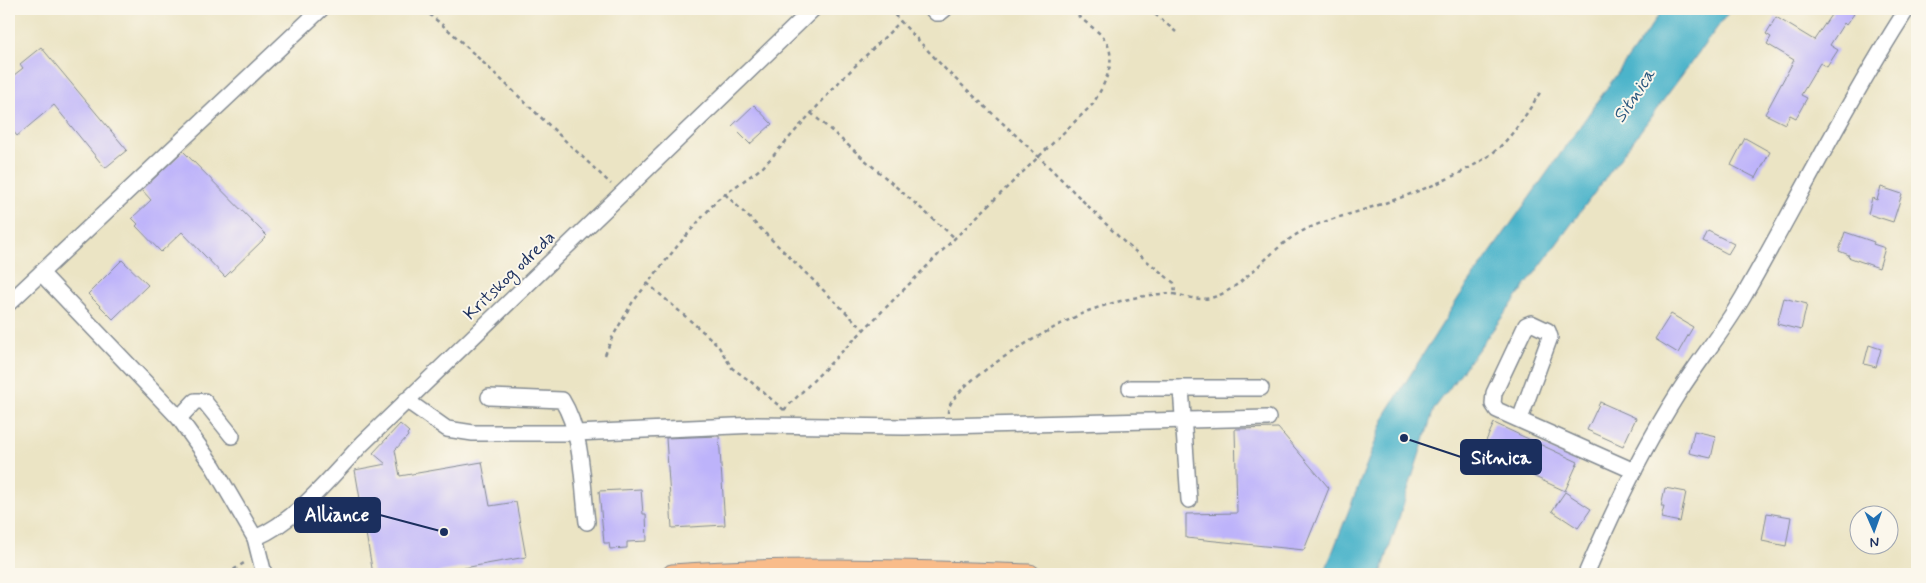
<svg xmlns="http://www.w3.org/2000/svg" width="1926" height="583" viewBox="0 0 1926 583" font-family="Mynerve,sans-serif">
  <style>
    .water { fill: #4cb4ca; stroke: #347294 }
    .building { fill: #bdb3fa }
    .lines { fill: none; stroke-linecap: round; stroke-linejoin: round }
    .minor-casing { stroke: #838a91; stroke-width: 18 }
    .major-casing { stroke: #838a91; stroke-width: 21 }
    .path { stroke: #838a91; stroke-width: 2.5; stroke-dasharray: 4 4; stroke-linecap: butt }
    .minor { stroke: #fff; stroke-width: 15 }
    .major { stroke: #f9bc8a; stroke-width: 19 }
    .labels { text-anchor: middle; stroke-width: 4; stroke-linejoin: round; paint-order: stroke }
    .street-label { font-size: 18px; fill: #1b2f5e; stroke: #fbf7ec }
    .water-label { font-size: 19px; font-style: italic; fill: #2a577e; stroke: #fbf7ec }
    .leader { fill: none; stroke: #1b2f5e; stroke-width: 2 }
    .callout-dot { fill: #1b2f5e; stroke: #fbf7ec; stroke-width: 2 }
    .callout { fill: #1b2f5e; stroke: #1b2f5e; stroke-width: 2 }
    .callout-label { font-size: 19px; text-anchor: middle; font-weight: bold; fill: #fff }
  </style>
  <rect width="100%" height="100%" fill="#fbf7ec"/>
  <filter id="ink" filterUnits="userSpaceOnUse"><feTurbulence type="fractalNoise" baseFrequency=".02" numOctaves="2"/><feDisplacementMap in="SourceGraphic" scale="10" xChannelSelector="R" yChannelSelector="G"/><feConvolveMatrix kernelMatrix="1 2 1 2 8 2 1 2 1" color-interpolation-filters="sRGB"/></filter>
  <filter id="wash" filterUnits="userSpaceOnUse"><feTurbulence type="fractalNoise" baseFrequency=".0096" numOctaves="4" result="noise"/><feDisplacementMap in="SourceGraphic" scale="20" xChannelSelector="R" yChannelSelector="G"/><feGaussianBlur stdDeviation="1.12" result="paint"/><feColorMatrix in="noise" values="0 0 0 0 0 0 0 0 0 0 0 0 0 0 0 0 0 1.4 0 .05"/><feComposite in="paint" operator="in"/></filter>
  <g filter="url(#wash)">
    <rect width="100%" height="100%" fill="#ebe4c4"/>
    <polygon class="water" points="1663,9 1731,9 1434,409 1381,574 1324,574 1387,412 1459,297"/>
    <g id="blocks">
      <g class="building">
        <polygon points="1835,9 1846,9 1854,14 1846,25 1844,23 1830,45 1838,50 1827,67 1820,63 1801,95 1807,98 1796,118 1790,115 1785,124 1765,114 1794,60 1767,44 1771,37 1766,34 1776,17 1814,40"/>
        <polygon points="41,47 127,150 105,168 54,105 17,136 9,126 9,79 23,68 20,64"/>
        <polygon points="754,105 772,124 750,144 732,126"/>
        <polygon points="1745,138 1770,152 1756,178 1731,165"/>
        <polygon points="183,151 267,236 225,277 182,232 161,252 136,226 138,224 132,218 151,200 142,190"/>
        <polygon points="1881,187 1902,194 1893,222 1868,214 1872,198 1877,200"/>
        <polygon points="1708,231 1734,244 1728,254 1703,241"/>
        <polygon points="1845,232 1874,242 1873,244 1885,248 1879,268 1848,257 1849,255 1839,251"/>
        <polygon points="122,260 148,285 113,319 88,294"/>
        <polygon points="1784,298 1807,304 1801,330 1777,324"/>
        <polygon points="1671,314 1693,327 1678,353 1655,339"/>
        <polygon points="1869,345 1881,349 1876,367 1864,364"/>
        <polygon points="1600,402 1636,418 1623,446 1587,430"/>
        <polygon points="1494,423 1578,462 1565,491 1481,452"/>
        <polygon points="400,424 409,432 407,434 408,436 395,450 400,476 482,462 490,506 516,502 526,557 430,574 373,574 355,470 386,464 373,453"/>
        <polygon points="1278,428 1329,488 1304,550 1186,538 1186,514 1237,513 1235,429"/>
        <polygon points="1694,431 1716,436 1711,458 1689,453"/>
        <polygon points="719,436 725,525 672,528 666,438"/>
        <polygon points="1665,488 1686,492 1680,522 1661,518 1664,506 1661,506"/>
        <polygon points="641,489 643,514 646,514 647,541 627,542 627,548 610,549 609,543 604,543 599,491"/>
        <polygon points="1565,492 1591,509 1578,528 1552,511"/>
        <polygon points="1767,513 1791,517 1786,546 1762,541"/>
      </g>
    </g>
  </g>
  <g filter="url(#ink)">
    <use href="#blocks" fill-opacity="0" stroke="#838a91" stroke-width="1"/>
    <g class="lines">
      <g class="minor-casing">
        <g id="minor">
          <polyline points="932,9 936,13 940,13 945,9"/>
          <polyline points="41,273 179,418 213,466 255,538"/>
          <polyline points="9,303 321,9"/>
          <polyline points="1130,388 1181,388"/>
          <path d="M489,397l73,3c21,34 20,83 25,122"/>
          <polyline points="406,400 447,429 473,433 576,433 757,425 904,427 1268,418"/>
          <polyline points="179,418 195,401 204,401 232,436"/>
          <polyline points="1520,419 1550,337 1548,331 1531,323 1526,325 1494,393 1493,404 1497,410 1634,471"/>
          <polyline points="1189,500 1181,388 1261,388"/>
          <path d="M264,574l-9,-36c43,-18 76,-62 108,-95l450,-434"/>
          <path d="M1586,574c26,-61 55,-122 91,-179 22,-35 49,-67 69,-103 54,-95 102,-191 161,-283"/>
        </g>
      </g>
      <g class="major-casing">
        <path id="major" d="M672,574c120,-9 239,-4 358,0"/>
      </g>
      <g class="path">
        <polyline points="423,9 452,33 611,184"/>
        <polyline points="889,9 948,72 1039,157 1125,243 1174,283 1175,294"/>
        <polyline points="1149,9 1176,32"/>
        <polyline points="811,113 955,238"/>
        <polyline points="725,194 863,329"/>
        <polyline points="647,283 717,344 732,368 750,381 784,410"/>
        <polyline points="605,355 612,338 632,303 679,244 718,199 763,167 840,81 901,21"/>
        <path d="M784,410l171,-172 138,-134c12,-21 28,-48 8,-69 -9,-9 -21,-16 -30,-26"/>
        <path d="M948,413c-1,-30 113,-91 140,-102 17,-6 34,-11 51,-14 11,-2 23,-4 34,-3 14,2 26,8 41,3 27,-8 53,-43 77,-59 23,-16 52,-21 78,-30 37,-11 90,-31 121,-53 22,-16 37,-42 51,-64"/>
        <polyline points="227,574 247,561"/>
      </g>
      <use href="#minor" class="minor"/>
      <use href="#major" class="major"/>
    </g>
  </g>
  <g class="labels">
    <g class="street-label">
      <text transform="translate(509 275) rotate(-44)" y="6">Kritskog odreda</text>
    </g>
    <g class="water-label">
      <text transform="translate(1633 95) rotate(-56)" y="7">Sitnica</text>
    </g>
  </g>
  <path class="leader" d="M1404 438L1461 457M444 532L380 515"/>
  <g class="callout-dot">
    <circle cx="1404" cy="438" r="5"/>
    <circle cx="444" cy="532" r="5"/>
  </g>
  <g class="callout">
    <rect x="1461" y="440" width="80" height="34" rx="5"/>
    <rect x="295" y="498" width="85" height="34" rx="5"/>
  </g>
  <g class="callout-label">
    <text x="1501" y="464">Sitnica</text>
    <text x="337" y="521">Alliance</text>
  </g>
  <rect width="1926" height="583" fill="none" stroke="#fbf7ec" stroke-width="30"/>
  <g transform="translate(1874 530) rotate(178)"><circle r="24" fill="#fbf7ec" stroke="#a1a7b3"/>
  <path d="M0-4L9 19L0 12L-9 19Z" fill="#1f6fb2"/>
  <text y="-8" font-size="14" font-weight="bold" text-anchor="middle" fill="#1b2f5e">N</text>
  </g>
</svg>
